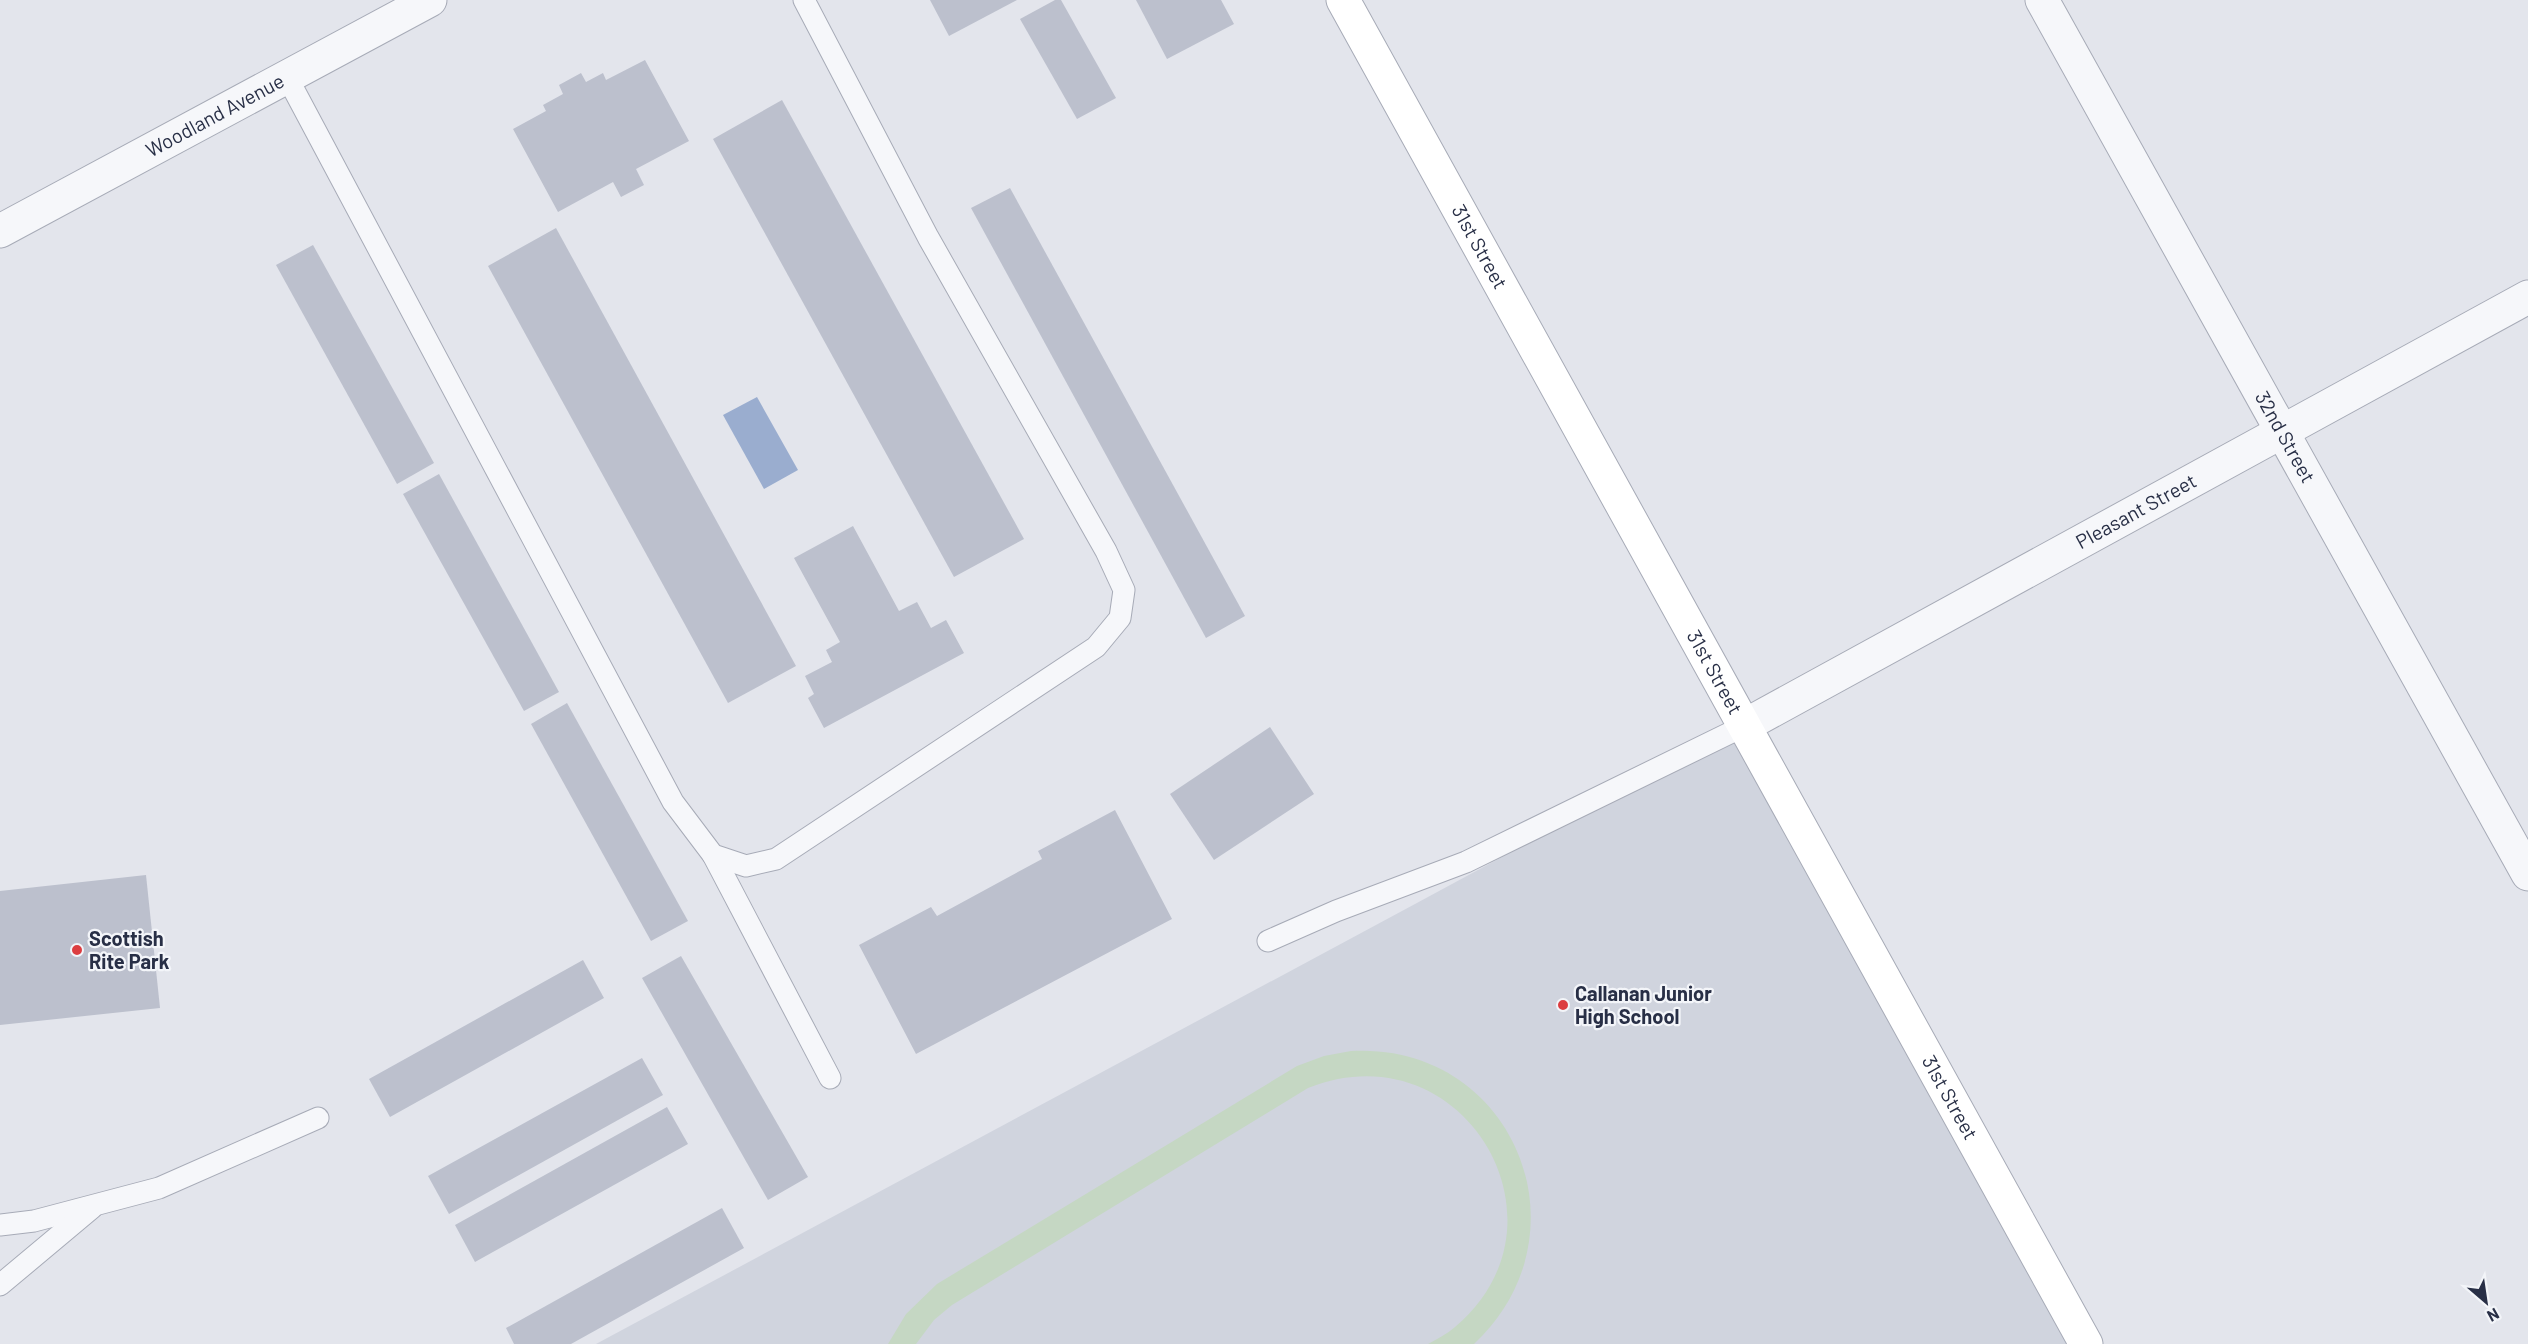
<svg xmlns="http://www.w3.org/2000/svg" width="2528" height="1344" viewBox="0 0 2528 1344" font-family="Barlow,sans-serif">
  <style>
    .built { fill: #d0d4de }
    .green { fill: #c5d7c3 }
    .water { fill: #9aadcf }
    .building { fill: #bcc0cd }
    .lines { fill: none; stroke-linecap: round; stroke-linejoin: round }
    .lane-casing { stroke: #a7abb7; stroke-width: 23 }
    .street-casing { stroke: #a7abb7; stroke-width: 35 }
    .secondary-casing { stroke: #a7abb7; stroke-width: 35 }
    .lane { stroke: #f6f7fa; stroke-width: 21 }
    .street { stroke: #f6f7fa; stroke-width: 33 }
    .secondary { stroke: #fff; stroke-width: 33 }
    .poi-dot { fill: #dc3d40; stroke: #f3f5f9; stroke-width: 2 }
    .labels { text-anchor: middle; stroke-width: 4.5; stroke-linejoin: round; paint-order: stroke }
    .street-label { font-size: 20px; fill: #282f46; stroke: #f3f5f9 }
    .poi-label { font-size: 20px; font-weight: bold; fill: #282f46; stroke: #f3f5f9; text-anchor: start }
  </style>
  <rect width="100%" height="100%" fill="#e3e5ec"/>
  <polygon class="built" points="1744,726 2086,1344 596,1344 1415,904"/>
  <path class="green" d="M1351,1051c163,-9 241,183 123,293h-46c9,-5 19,-10 27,-17 125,-105 7,-301 -147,-239l-356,217 -18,15 -18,24h-28l18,-30 31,-30 360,-218 27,-10z"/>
  <polygon class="water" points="757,397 798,470 764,489 723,415"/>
  <g class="building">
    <polygon points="930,0 1017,0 949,36"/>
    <polygon points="1055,0 1061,0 1116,98 1077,119 1020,19"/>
    <polygon points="1136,0 1221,0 1234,24 1167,59"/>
    <polygon points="645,60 689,141 636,169 644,185 621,197 613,182 558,212 513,129 546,111 543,105 563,94 559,85 581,73 586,82 603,73 606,80"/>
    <polygon points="782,100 1024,539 954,577 713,139"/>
    <polygon points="1010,188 1245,616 1206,638 971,208"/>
    <polygon points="556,228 796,666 728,703 488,266"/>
    <polygon points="313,245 434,463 397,484 276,265"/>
    <polygon points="439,474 559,692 524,711 403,494"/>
    <polygon points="853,526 899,611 917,602 931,628 946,620 964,653 824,728 808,698 814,694 805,676 832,662 826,650 840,642 794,558"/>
    <polygon points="567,703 688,921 651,941 531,724"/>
    <polygon points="1270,727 1314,794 1214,860 1170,794"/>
    <polygon points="1115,810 1172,919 916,1054 859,945 931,907 937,916 1042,859 1038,851"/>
    <polygon points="146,875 160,1008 0,1025 0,891"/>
    <polygon points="681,956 808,1177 768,1200 642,978"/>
    <polygon points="583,960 604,998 390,1117 369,1079"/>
    <polygon points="642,1058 663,1095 449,1214 428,1176"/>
    <polygon points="667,1107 688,1144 475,1262 455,1225"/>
    <polygon points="722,1208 744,1248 571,1344 514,1344 506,1328"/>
  </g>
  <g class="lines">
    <g class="lane-casing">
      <g id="lane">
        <polyline points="287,77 673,802 713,855 746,866 776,859 1096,647 1120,618 1124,590 1106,551 928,237 804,0"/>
        <polyline points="713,855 830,1078"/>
        <polyline points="1268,941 1336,911 1466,862 1744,726"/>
        <polyline points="0,1225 34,1221 159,1188 318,1118"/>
        <polyline points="0,1285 92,1208"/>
      </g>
    </g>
    <g class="street-casing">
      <g id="street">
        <path id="s1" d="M2042,0l486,874"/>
        <path id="s2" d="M0,231l430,-231"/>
        <path id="s3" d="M1744,726l784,-429"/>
      </g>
    </g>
    <g class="secondary-casing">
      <g id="secondary">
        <path id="s4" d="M1343,0l743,1344"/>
      </g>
    </g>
    <use href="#lane" class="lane"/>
    <use href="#street" class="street"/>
    <use href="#secondary" class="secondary"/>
  </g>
  <g class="poi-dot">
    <circle cx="77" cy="950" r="6"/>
    <circle cx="1563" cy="1005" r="6"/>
  </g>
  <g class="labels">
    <g class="street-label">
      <text dy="7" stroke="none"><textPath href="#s2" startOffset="244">Woodland Avenue</textPath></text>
      <text dy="7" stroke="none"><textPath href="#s4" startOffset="282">31st Street</textPath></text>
      <text dy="7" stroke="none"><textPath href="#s1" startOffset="500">32nd Street</textPath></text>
      <text dy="7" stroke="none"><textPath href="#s3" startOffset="447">Pleasant Street</textPath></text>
      <text dy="7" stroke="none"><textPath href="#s4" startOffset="768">31st Street</textPath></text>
      <text dy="7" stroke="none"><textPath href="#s4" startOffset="1254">31st Street</textPath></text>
    </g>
    <g class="poi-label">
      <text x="89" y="946">Scottish<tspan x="89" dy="23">Rite Park</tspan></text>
      <text x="1575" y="1001">Callanan Junior<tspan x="1575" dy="23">High School</tspan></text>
    </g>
  </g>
  <g transform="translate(2486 1302) rotate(151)" stroke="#f3f5f9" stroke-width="4.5" paint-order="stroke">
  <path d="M0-4.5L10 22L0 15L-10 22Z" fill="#282f46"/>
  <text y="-9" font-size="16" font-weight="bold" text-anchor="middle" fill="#282f46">N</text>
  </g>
</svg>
